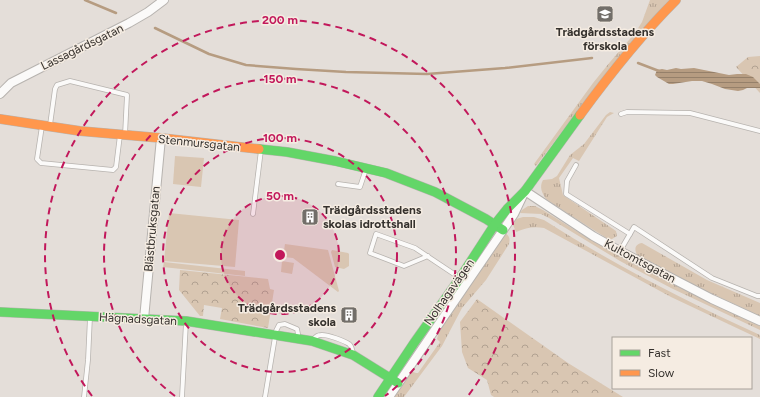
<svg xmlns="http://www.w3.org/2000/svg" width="760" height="397" viewBox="0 0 760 397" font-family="Figtree,sans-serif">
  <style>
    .grass { fill: url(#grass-tufts) }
    .forest { fill: url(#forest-crowns) }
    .park { fill: #d9c6b2 }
    .water { fill: url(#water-rules) }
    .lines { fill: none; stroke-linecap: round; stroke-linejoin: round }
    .stream { stroke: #b69c81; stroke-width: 2.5 }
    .lane-casing { stroke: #b7b3af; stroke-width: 5.5 }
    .street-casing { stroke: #b7b3af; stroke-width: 10 }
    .fast-casing { stroke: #b7b3af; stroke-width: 10 }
    .slow-casing { stroke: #b7b3af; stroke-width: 10 }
    .lane { stroke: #fbfaf9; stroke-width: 4 }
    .street { stroke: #fbfaf9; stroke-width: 8 }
    .fast { stroke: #63d668; stroke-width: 9 }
    .slow { stroke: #ff974d; stroke-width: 9 }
    .ring { fill: none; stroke: #c2185b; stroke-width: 2; stroke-dasharray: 7 5 }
    .labels { text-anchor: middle; stroke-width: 3; stroke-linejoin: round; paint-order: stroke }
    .poi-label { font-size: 12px; font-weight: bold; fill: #35312d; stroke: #f5ece2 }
    .street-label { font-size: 12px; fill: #35312d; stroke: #f5ece2 }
    .centre { fill: #c2185b; stroke: #f5ece2; stroke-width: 2 }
    .ring-label { font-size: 12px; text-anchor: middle; font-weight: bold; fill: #c2185b; stroke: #f5ece2; stroke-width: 3; stroke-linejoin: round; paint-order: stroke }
  </style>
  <defs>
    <pattern id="grass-tufts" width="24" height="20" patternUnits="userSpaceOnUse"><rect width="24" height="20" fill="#d9c6b2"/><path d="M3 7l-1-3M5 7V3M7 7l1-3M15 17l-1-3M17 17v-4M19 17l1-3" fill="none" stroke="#b1a191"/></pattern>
    <pattern id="forest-crowns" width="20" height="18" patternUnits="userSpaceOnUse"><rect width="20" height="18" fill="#d9c6b2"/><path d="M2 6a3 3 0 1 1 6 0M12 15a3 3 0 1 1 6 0" fill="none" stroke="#b1a191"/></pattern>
    <pattern id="water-rules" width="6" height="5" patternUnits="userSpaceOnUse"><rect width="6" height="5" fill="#b69c81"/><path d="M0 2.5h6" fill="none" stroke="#95806a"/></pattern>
  </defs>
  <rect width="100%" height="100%" fill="#e4ded9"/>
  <g class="grass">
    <polygon points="650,0 669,0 612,65 536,166 534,164 593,83 610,62 635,33 642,22"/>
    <path d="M610,112l4,1 -7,4 -28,44 -6,-3 -14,20 4,17 53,36 1,5 -5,3h-4l-38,-24 -24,-16c-4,-6 -7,-12 -3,-19l9,-1 5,-3 13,-21 14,-11 22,-29z"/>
    <path d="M528,206h7l8,4c21,13 41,26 62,38 51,29 103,54 155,78v4l-89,-42 -51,-27 -71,-43 -8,-4 -21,-1 2,-3z"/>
    <path d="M523,217h11l10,3c69,44 141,81 216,115v4l-89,-42 -127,-69c-11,-2 -18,0 -28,4l-3,-7 3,-6z"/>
    <path d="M505,233c5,3 5,6 4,11l-23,36 -24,28 -20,38 -38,51h-12l18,-26 6,2h2l22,-31 -3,-3 3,-12z"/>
    <path d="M642,243l65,37 53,23v13l-56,-26 -67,-35c-3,-6 -2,-11 5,-12z"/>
  </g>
  <g class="forest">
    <polygon points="760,56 760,93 736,67 748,57"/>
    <polygon points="180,270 268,279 270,289 274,290 268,328 220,319 222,308 204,305 203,316 200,316 179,290"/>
    <polygon points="477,299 568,363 623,397 494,397 491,395 487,380 468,368 462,352 460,322"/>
  </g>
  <g class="park">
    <polygon points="175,156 204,158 201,187 173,184"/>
    <polygon points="169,213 239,220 235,267 164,261"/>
    <polygon points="285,244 328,250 339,291 338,292 293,258 283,257"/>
    <polygon points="332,250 348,253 349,254 349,266 344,269 335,267 331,252"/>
    <polygon points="282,261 294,263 292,274 281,272"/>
    <polygon points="164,262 245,271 245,276 163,267"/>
  </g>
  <polygon class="water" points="676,68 681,69 694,68 729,75 737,74 746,74 753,77 760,84 760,88 747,88 743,90 738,91 725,89 712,84 702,81 692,81 673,84 669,84 657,77 655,75 657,70 662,69 667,70"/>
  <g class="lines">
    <g class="stream">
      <polyline points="85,0 116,13"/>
      <polyline points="155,28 209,54 246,65 296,69 346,72 427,74 505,68 592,58"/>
      <polyline points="638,63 659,71"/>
    </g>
    <g class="lane-casing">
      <g id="lane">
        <polyline points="621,114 627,112 690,113 760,131"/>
        <polyline points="50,125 55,89 57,85 70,81 127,95 125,135"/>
        <polyline points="42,126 37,159 41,163 113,170 116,167 120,135"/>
        <polyline points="576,165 567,181 566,194 630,234"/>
        <polyline points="338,184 360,187 366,169"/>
        <polyline points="253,214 261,150"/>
        <polyline points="620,251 634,227 712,278 757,296 760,296"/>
        <polyline points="428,256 404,266 370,253 376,234 415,248 460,278"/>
        <path d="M313,340c2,-3 5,-5 8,-5 5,-1 24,6 28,9 3,2 3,6 4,9"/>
        <polyline points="84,397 88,360 90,317"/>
        <polyline points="182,397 186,322"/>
        <polyline points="265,397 276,331 279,325 285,324 297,329 298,334 298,338"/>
      </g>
    </g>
    <g class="street-casing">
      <g id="street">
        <polyline points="0,94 11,83 129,23 148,12 164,0"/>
        <polyline points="144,319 161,138"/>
        <polyline points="389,397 514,214 525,191 593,236 620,251 652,268 712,299 760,321"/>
      </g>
    </g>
    <g class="fast-casing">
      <g id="fast">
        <polyline points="259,149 287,152 335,161 386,173 435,192 486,219 503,230"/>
        <polyline points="0,312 186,321 312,341 353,355 398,383"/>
        <polyline points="378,397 414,343 460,278 495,224 507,209 525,191 580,115"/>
      </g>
    </g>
    <g class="slow-casing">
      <g id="slow">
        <path d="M580,115c30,-41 61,-80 96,-115"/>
        <polyline points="0,119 80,131 161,138 259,149"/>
      </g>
    </g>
    <use href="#lane" class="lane"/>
    <use href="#street" class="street"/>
    <use href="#fast" class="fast"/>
    <use href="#slow" class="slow"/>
  </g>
  <circle cx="280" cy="255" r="59" fill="#c2185b" fill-opacity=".12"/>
  <g class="ring">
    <circle cx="280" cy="255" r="59"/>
    <circle cx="280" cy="255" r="117"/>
    <path d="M175 396A176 176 0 1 1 385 396"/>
    <path d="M92 396A235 235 0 1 1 468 396"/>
  </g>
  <defs>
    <g id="school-square" transform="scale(0.9)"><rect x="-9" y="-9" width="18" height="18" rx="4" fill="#726e69" stroke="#f5ece2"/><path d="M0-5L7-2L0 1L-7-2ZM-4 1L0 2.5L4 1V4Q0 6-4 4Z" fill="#fff"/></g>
    <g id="building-square" transform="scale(0.9)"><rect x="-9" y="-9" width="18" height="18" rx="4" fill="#726e69" stroke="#f5ece2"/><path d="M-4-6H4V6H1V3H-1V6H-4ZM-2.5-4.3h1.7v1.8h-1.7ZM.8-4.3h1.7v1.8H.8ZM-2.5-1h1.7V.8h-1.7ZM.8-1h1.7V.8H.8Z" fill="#fff"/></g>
  </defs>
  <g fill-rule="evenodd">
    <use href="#school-square" x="605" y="14"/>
    <use href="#building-square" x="310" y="217"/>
    <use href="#building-square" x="349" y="315"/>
  </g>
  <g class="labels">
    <g class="poi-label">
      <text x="605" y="36">Trädgårdsstadens<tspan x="605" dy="14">förskola</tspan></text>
      <text x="323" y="214" text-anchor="start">Trädgårdsstadens<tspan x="323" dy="14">skolas idrottshall</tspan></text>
      <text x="336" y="312" text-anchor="end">Trädgårdsstadens<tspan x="336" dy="14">skola</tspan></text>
    </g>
    <g class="street-label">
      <text transform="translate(82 47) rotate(-26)" y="4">Lassagårdsgatan</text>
      <text transform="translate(199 143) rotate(6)" y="4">Stenmursgatan</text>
      <text transform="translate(152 229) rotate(-85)" y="4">Blästbruksgatan</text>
      <text transform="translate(640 261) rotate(28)" y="4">Kultomtsgatan</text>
      <text transform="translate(449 292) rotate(-55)" y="4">Nolhagavägen</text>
      <text transform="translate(138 319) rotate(3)" y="4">Hägnadsgatan</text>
    </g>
  </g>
  <circle cx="280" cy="255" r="6" class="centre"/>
  <g class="ring-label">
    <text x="280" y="24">200 m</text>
    <text x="280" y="83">150 m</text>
    <text x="280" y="142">100 m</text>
    <text x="280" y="200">50 m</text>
  </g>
  <rect x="612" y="337" width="140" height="52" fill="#f5ece2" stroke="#a8a19a"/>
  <rect x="620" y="350" width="20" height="6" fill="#63d668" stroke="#a8a19a"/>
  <text x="648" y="357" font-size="12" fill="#35312d">Fast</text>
  <rect x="620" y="370" width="20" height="6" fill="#ff974d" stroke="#a8a19a"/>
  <text x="648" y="377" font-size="12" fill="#35312d">Slow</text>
</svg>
